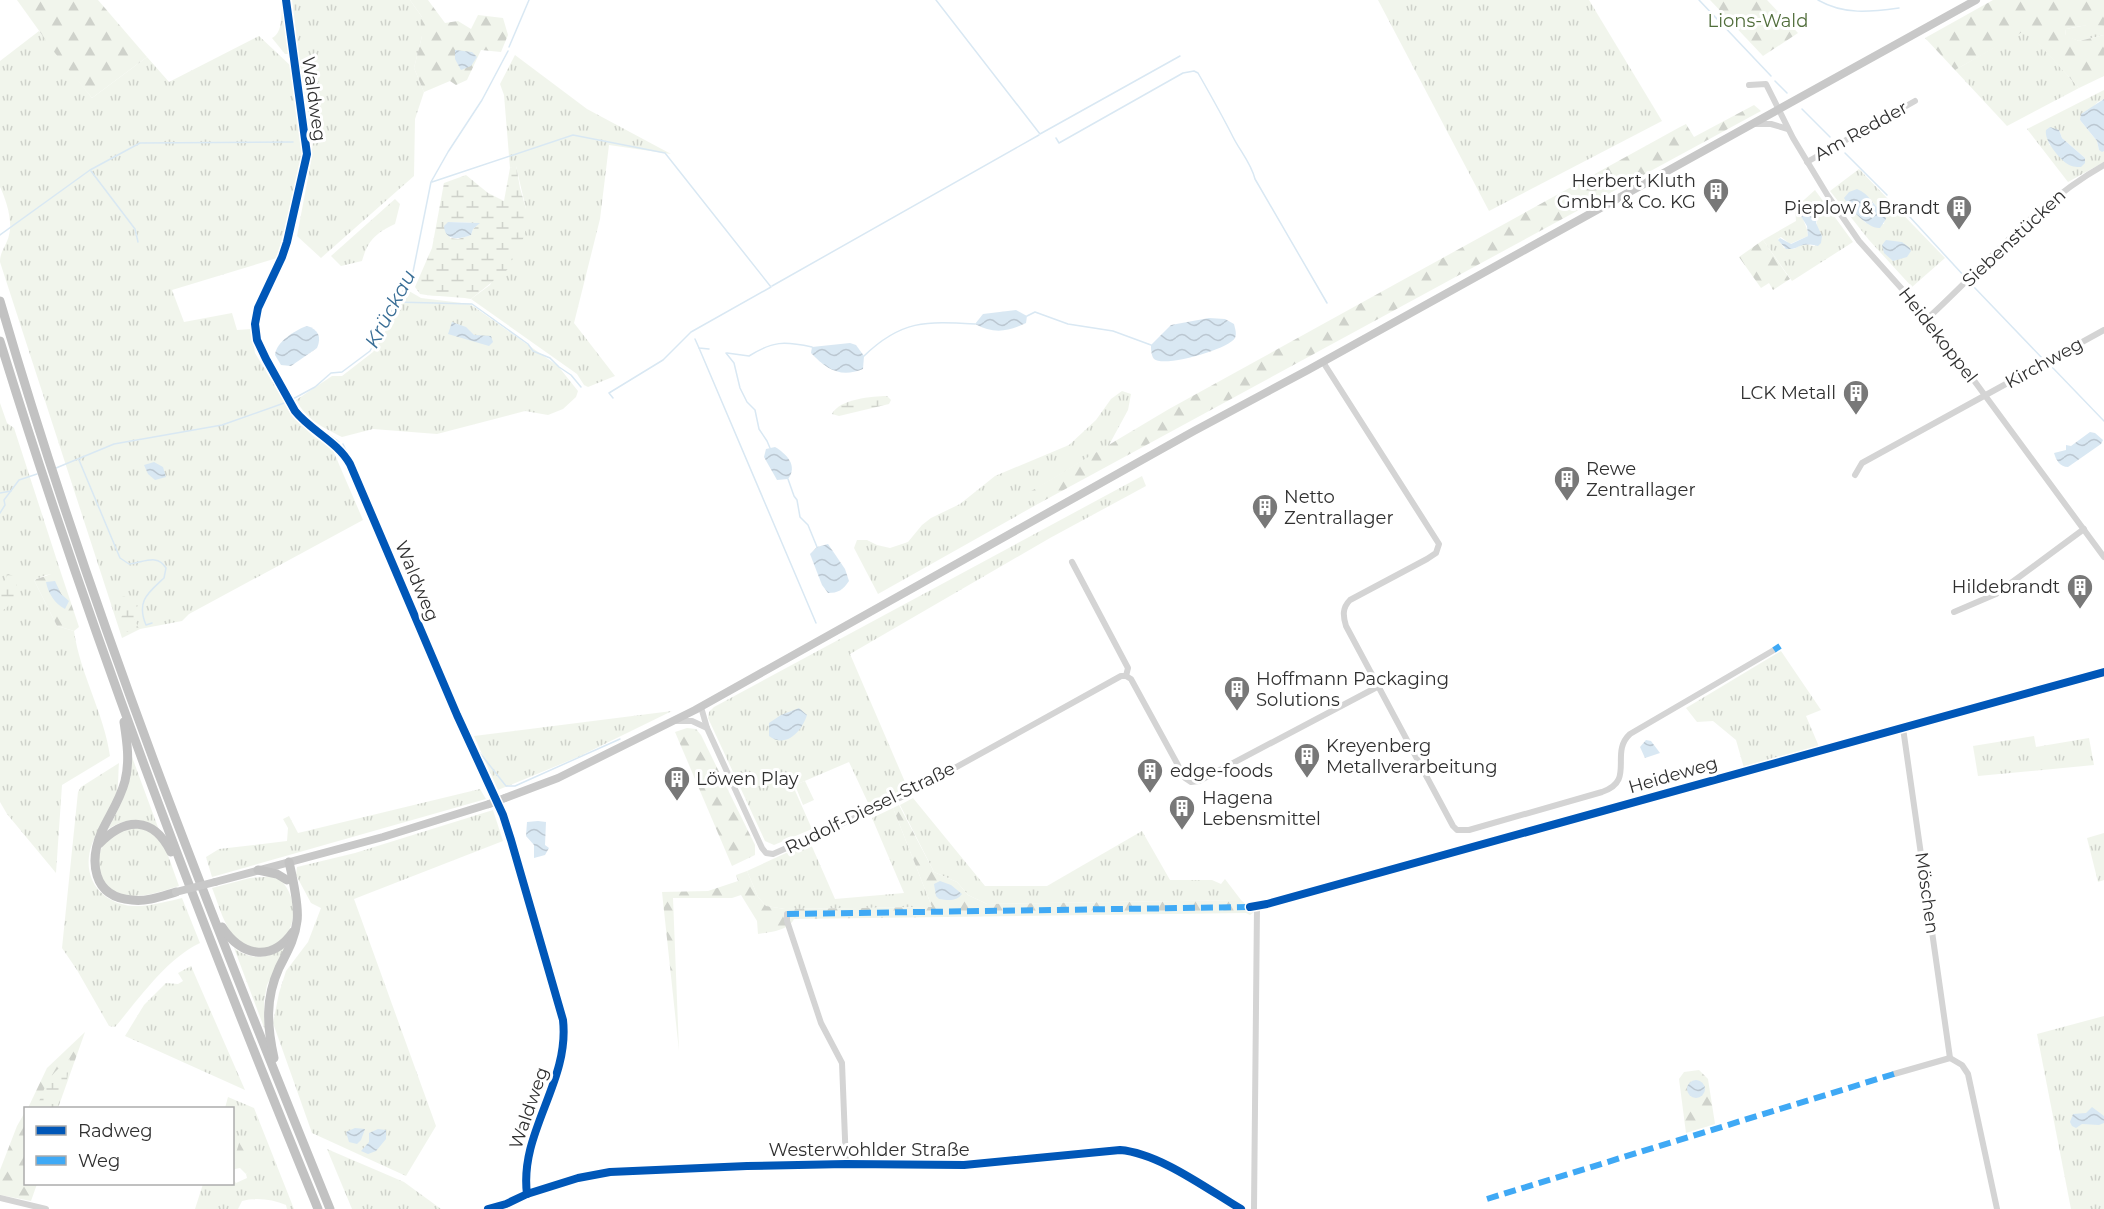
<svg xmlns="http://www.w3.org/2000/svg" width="2104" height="1209" viewBox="0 0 2104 1209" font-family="Montserrat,sans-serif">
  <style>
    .grass { fill: url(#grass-tufts); fill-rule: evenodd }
    .forest { fill: url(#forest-firs) }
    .wetland { fill: url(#wetland-marsh); fill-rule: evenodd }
    .pitch { fill: #f1f5ec }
    .water { fill: url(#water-waves) }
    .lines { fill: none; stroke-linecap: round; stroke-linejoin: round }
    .stream { stroke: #d9e8f3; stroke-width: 1.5 }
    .minor { stroke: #d4d4d4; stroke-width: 6 }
    .major { stroke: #c8c8c8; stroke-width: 8 }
    .highway { stroke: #c2c2c2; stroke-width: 9 }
    .major-bridge { stroke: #c8c8c8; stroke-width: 8 }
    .quiet { stroke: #3fa9f5; stroke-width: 6; stroke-dasharray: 12 6; stroke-linecap: butt }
    .cycleway-casing { stroke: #fff; stroke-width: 11 }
    .cycleway { stroke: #0057b8; stroke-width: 8 }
    .labels { text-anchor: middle; stroke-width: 6; stroke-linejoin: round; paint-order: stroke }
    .park-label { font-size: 18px; fill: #516e3b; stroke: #fff }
    .street-label { font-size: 18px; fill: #303030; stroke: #fff }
    .poi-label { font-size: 18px; fill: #303030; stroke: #fff; text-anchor: start }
    .water-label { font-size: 20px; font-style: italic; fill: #396e96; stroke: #fff }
  </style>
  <defs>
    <pattern id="grass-tufts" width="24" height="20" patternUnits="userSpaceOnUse" patternTransform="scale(1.5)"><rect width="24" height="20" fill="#f1f5ec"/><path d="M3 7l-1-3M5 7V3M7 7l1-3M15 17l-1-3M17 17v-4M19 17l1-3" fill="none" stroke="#cfd2cb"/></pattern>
    <pattern id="forest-firs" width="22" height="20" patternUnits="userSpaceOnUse" patternTransform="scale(1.5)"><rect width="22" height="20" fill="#f1f5ec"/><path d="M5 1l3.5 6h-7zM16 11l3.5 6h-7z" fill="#cfd2cb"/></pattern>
    <pattern id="wetland-marsh" width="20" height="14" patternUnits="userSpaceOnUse" patternTransform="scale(1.5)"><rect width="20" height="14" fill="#f1f5ec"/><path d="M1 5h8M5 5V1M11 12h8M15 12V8" fill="none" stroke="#cfd2cb"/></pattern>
    <pattern id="water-waves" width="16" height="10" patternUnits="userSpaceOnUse" patternTransform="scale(1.5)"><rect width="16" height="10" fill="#d9e8f3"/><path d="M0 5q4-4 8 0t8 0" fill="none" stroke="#bbc7d1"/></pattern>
  </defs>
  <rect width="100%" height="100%" fill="#fff"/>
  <g class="grass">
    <polygon points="292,0 410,0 422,17 422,36 414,68 424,92 415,119 414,176 321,258 297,236 310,167 313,141 301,74"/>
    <polygon points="1378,0 1589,0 1662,121 1489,211"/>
    <path d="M282,8l2,3 5,39 -1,4h-3l-13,-16c10,-5 9,-19 10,-30z"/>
    <polygon points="2092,24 2104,26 2104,35 2079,41 2065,36 2066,29"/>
    <polygon points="2026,29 2079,88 2007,126 1955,70"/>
    <path d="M39,31l53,67 55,-41 22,25 90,-46 34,32 12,83 -28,107 -105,32 12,32 48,-9 5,17 14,-1 4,24 37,61 21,22 19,12 31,72 -174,94 -7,7 -42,8 -18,9 -122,-376c0,-11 7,-17 9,-27 4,-14 -3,-36 -9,-48v-126z"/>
    <polygon points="515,55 587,109 671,154 609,145 600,219 574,323 615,376 588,387 584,385 577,374 471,299 490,285 526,209 516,166 510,168 504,95 500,84"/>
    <path d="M2104,90v9l-6,3 -18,18 17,21 2,9 5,1v11l-36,20 -41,-53zM2059,130l3,8 23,20 -31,-9 -5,-5z"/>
    <path d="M1859,169l86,89 -33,29 -43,-47 -39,-49zM1873,202l5,7 7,6 -1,9 -18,-1 -14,-14z"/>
    <path d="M1815,190l38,52 -61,39 -29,-41 33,-19 -1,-13zM1801,209l9,1 7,6 -2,30 -13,-2 -8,5 -10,-1 -6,-9 3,-2 9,7 18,-8c0,-9 -6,-17 -9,-26z"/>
    <path d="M395,199l5,5 -5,20c-19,9 -27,16 -33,37l-21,5 -10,-10z"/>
    <path d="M409,291l12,7 49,6 88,62 20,25 -2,6 -13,12 -15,6 -23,-4 -88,23 -64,-5 -31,8c-20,-10 -35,-17 -46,-37l36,-24h10l31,-24z"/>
    <polygon points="1122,391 1131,394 1128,410 1109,445 1029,493 1036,505 878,594 854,548 857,540 867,540 877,545 890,548 908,542 922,525 931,518 960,504 995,476 1069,445 1096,420 1111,399"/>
    <path d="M0,403l7,20 7,5 47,145 -15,2 -12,5 23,46 17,5c6,43 30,82 36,125l-48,29 -6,88 -49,-59 -7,-12z"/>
    <polygon points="1142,476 1146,486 1050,538 850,654 908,789 870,807 849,762 793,786 812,829 774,845 765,841 708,718 709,712 714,707"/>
    <polygon points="1781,651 1821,710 1806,716 1820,749 1744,768 1736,740 1713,721 1697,722 1686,708"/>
    <polygon points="672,711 578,757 498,790 474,736"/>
    <polygon points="2034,736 2036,747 2089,738 2094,765 1978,776 1973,746"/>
    <path d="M132,757l27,73c-19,-12 -31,-13 -51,-1 15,-28 21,-41 24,-72z"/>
    <path d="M119,763c-1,10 0,22 -3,32 -4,17 -18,33 -24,49 -13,36 13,64 49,62 13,-1 28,-5 41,-8l18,45c-33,15 -62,57 -85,84l-6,-1 -32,-56 -15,-22 16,-156 3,-5z"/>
    <polygon points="480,789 486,799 212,877 206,857 219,849 287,841 288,828 283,819 289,816 298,833"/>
    <polygon points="913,798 985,886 1047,886 1142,831 1170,880 1212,880 1221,884 1225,879 1241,900 987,904 968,895 957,882 934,872 900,805"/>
    <polygon points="893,808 932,907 785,909 766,906 758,897 747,871 810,842 835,899 904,893 872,818"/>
    <polygon points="493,810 503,841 354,899 436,1126 406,1176 312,1133 273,1023 279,993 286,971 308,942 321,908 311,903 296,875 297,867 355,853"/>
    <path d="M141,827l16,9 8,11 14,39c-16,5 -33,11 -50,10 -33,-2 -40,-45 -16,-63 7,-5 20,-4 28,-6z"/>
    <polygon points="2104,833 2104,880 2098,882 2087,838"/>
    <path d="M276,876c29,21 21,76 -21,73 -6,0 -11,-2 -16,-7 -14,-12 -20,-37 -27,-54l38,-10z"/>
    <path d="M284,946l2,3 -19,36 -3,16 1,29 -31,-82c15,12 36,12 50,-2z"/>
    <polygon points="191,966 245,1090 125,1036 144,1005 166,983 178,984 183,981 178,973"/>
    <polygon points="2104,1016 2104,1209 2071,1209 2037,1034"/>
    <path d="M228,1097l26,11 40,101h-7l-1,-4c-14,-6 -30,-8 -44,-4l-4,8h-43l8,-25h29l1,-5 3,4 11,-5 -1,-4 4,-5 -11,-11 -5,5 1,6 -2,2 -1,-63h-7z"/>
    <polygon points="327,1149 404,1182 441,1209 352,1209"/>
  </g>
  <g class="forest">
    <polygon points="17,0 98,0 147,57 92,98 55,53"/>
    <polygon points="410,0 428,0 445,23 458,21 471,29 478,15 503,18 508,35 501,52 481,50 467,80 456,85 450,81 424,92 414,68 422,36 422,17"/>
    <polygon points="1710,0 1767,0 1798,33 1763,56"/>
    <path d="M1993,0h111v26c-13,-2 -25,0 -38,3l-1,6 14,6 25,-6v41l-25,12 -53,-58 -71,40 -30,-32z"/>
    <polygon points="1754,105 1761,111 1036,505 1028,493 1169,409 1680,127 1686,124 1694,137"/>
    <polygon points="1763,240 1790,279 1773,290 1769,283 1761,288 1739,257"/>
    <polygon points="54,573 61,573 79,627 74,631 57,626 34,580"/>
    <polygon points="687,728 696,729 701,735 755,845 755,855 732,866 675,732"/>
    <path d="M899,805l35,67 23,10 11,13 19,9 254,-4 13,12 -4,3 -4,-2 -452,6c-6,12 -24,13 -36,15l-1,-13 -16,-26 -9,3h-59l6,153 -17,-159 46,-1 30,-10 -2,-6 11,-4 11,26 8,9 19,3 147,-2 -39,-99z"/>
    <polygon points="85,1032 58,1108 28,1108 47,1068"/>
    <polygon points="1699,1070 1708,1079 1715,1124 1686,1133 1679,1079 1684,1072"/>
    <polygon points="25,1112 26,1184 37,1184 31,1201 0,1195 0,1170 17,1126"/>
    <polygon points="240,1140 245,1140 252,1158 248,1162 251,1169 246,1174 240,1168 235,1169 234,1163 238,1158 236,1153"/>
  </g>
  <g class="wetland">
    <path d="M516,165l4,23 6,21 -1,26 -18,35 -36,29c-17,-3 -34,-2 -51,-5l-5,-7 17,-39 12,-65 22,-8 22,18 16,8 6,-33zM448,222l31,1 -6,6 -2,6 -13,4 -8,-1z"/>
    <path d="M887,396l4,4 -2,4 -50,12 -7,-2c7,-15 41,-18 55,-18z"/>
    <path d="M8,574l5,2c9,15 1,28 -13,36v-21z"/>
    <polygon points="124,596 138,604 134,618 139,629 126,632 120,619 124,612 124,607 115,600"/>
    <path d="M70,1059l-3,21 -10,28h-15l-4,-4c10,-24 11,-29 32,-45z"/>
  </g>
  <polygon class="pitch" points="805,781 814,800 803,805 795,785"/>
  <g class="water">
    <polygon points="455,50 472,52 477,57 471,66 461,70 455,59"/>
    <polygon points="2104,99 2104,151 2102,152 2099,150 2097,141 2080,120 2081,114"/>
    <path d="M2050,127l9,3 3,8 23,20v5l-4,4c-5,0 -10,0 -15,-4 -8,-6 -22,-23 -20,-33z"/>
    <path d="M1857,189c13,5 17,18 28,26l1,4 -6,9c-12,1 -30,-19 -36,-30l5,-6z"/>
    <path d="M1800,209l10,1 7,6 -1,7 6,13 -1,7 -3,3c-21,-5 -17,4 -32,3l-8,-9 2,-2 11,6 17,-8 -1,-10 -8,-13z"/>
    <path d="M448,222l32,1 -7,6 -2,6c-11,4 -26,7 -27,-9z"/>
    <polygon points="1886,240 1902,242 1910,248 1911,251 1907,257 1893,261 1884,253 1882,245"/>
    <path d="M1016,310l11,6 -1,7c-18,9 -33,11 -51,1l8,-10z"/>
    <path d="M1209,318l16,1 9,5c1,5 3,9 1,14 -6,11 -71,30 -81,21 -3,-4 -3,-10 -3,-14l20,-20z"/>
    <polygon points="452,322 466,327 474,335 491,336 493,342 489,346 448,334"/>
    <path d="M307,326c11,3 15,11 10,22l-26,18 -10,-1 -6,-10c1,-13 20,-25 32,-29z"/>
    <path d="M850,343l6,2 8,11 -1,13c-22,9 -36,1 -52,-16l1,-6z"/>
    <path d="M2090,432l5,1 8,7 -2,4 -33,23c-8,0 -12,-7 -14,-14l12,-3v-5l5,1z"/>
    <path d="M775,447c12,7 23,19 13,32l-11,1 -13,-23 2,-8z"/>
    <polygon points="154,462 163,467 166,477 155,480 148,474 144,465"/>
    <path d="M828,544l17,25 4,12c-6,9 -11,12 -21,12l-6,-8 -12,-31 7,-7z"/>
    <path d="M55,581l6,13 8,7 -4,8c-10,-5 -17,-16 -19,-27z"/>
    <path d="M799,708l8,7c-5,16 -21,34 -38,21v-13l12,-8z"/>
    <polygon points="1646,740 1651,741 1660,753 1645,758 1640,747"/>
    <polygon points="538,821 546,822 545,845 549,848 545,855 534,858 534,845 526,836 527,822"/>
    <path d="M940,881l11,4 11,9c-6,8 -14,6 -23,5l-3,-3 -2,-12z"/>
    <circle cx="1696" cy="1089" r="9"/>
    <polygon points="2092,1107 2104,1116 2104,1123 2099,1125 2082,1124 2076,1128 2072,1126 2070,1122 2073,1114 2086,1113"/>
    <polygon points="355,1128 365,1129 361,1140 357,1144 349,1142 346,1132"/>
    <polygon points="378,1129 386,1130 386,1139 376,1151 368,1154 361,1151 369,1142 369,1133"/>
  </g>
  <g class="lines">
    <g class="stream">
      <polyline points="936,0 1040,134 1180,56"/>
      <polyline points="1699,0 1771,76"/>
      <path d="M1818,0c26,15 52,12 81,8"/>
      <polyline points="509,47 529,0"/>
      <polyline points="1775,81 1787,93"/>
      <polyline points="1802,109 1830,137"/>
      <path d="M1056,138l3,5 124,-70 11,-2 4,2c12,21 24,42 35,64 7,14 18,26 22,42l72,124"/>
      <polyline points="1845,153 1887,195"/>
      <polyline points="91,171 135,229 138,242"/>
      <polyline points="432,182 573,135 665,153 771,287 691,332 663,360 609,393 613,398"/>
      <polyline points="1897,203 1965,277"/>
      <polyline points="0,235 90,170 140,143 293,142"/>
      <polyline points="772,286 1039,135"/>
      <polyline points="1973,286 2043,359"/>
      <polyline points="396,302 472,304 528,344 533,351 550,358 559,367 571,375 581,387"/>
      <polyline points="1027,316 1035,312 1068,324 1113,331 1151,345"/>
      <polyline points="695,339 699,348 709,349"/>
      <polyline points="699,348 816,623"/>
      <polyline points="726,353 734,363 740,388 747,402 755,410 759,429 767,441 770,448"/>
      <path d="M727,353l22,3c24,-15 35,-15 63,-9"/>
      <path d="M864,356c37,-36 62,-35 111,-32"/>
      <polyline points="2051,366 2104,421"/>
      <polyline points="291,400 315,387 331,373 342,372 370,351 413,272 431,182 448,152 482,100 508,51"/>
      <path d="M294,401c9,20 29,28 45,41"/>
      <polyline points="343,444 349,457"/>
      <path d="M79,460l41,98 9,6c14,-1 28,-11 37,4l-2,10c-16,15 -28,23 -18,47l6,-2"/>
      <polyline points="56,468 114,444 222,425 287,402"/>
      <polyline points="788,479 794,496 797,500 800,517 808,525 817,547"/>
      <polyline points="0,493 11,491"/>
      <polyline points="0,513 5,505 4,500 19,480 37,474"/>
      <polyline points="476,748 506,786 515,786 620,739"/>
    </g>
    <g class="minor">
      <path d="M286,0l21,154 -20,88 -5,15 -24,51 -3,16 2,16 9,19 29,52c16,20 42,30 55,53l107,251 46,100 8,25 52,180c7,62 -44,112 -36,174"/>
      <polyline points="1749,85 1766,84 1793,138 1828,196 1859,241 1928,318 2104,557"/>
      <polyline points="1754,124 1771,124 1788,129"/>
      <polyline points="1807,162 1915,101"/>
      <path d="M1928,318c57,-52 108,-115 176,-153"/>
      <path d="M1323,362l116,182 -3,9 -9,6 -77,41c-8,8 -7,16 -4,26l107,200 4,4h12l133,-38c34,-11 7,-39 28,-58l144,-84"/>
      <polyline points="1855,475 1862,463 2104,330"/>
      <polyline points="1072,562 1128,668 1126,676"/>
      <polyline points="1954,612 1996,594 2084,529"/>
      <polyline points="701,707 707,728 762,848 766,853 773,854 904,796 1121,676 1126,676 1131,679 1185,778 1191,782 1199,781 1379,686"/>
      <polyline points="676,721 692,721 707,728"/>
      <polyline points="1903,728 1950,1058 1962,1065 1968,1074 1997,1209"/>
      <polyline points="1250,907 1267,904 2104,672"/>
      <polyline points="787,914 787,921 821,1023 842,1063 846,1164"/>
      <polyline points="1894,1074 1950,1058"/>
      <polyline points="0,1198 46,1209"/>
      <path d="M488,1209l18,-5 21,-10 51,-16 32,-6 137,-6 99,-2 118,1 156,-15c39,3 87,39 121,59"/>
      <polyline points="1254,1209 1257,906"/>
    </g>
    <g class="major">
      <polyline points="505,798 558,778 695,710 1194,431 1308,370 1976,0"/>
      <polyline points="215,882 383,837 489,804"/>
    </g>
    <g class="highway">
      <path d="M0,301c90,310 209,610 330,908"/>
      <path d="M0,341c91,295 201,583 318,868"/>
      <path d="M124,722c3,20 6,39 1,59 -5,19 -15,33 -23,50 -13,30 -10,66 30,69 15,2 30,-4 44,-8"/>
      <path d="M99,844c26,-27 54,-28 72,8"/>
      <polyline points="258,870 277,874 287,880"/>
      <path d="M222,927c19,29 49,36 71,5"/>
      <path d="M274,1058c-7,-32 -9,-59 5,-90 8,-16 16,-29 18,-47 2,-13 -5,-46 -8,-59"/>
    </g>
    <g class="major-bridge">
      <polyline points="489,804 505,798"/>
      <polyline points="176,892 215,882"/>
    </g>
    <g class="quiet">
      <polyline points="1774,650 1780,646"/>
      <polyline points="787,914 1250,907"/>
      <polyline points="1487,1199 1894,1074"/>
    </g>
    <g class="cycleway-casing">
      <g id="cycleway">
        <path d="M286,0l21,154 -20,88 -5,15 -24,51 -3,16 2,16 9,19 29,52c16,20 42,30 55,53l107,251 46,100 8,25 52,180c7,62 -44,112 -36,174"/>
        <polyline points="1250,907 1267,904 2104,672"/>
        <path d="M488,1209l18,-5 21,-10 51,-16 32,-6 137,-6 99,-2 118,1 156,-15c39,3 87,39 121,59"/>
      </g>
    </g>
    <use href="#cycleway" class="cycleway"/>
  </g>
  <defs>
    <g id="building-pin" transform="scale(1.35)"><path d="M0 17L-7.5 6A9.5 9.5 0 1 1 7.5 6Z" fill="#787878" stroke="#fff"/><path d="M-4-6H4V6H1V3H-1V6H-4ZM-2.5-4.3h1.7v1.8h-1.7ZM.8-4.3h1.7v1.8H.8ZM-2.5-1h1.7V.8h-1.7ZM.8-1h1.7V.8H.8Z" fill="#fff"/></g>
  </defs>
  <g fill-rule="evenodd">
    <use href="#building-pin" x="1716" y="191"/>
    <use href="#building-pin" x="1959" y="208"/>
    <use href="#building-pin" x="1856" y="393"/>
    <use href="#building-pin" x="1567" y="479"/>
    <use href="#building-pin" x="1265" y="507"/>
    <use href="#building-pin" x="2080" y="587"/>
    <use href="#building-pin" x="1237" y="689"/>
    <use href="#building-pin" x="1307" y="756"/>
    <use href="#building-pin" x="1150" y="771"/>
    <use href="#building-pin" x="677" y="779"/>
    <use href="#building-pin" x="1182" y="808"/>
  </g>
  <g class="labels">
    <g class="park-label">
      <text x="1758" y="27">Lions-Wald</text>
    </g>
    <g class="street-label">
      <text transform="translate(314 99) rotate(82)" y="6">Waldweg</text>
      <text transform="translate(1861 131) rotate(-29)" y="6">Am Redder</text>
      <text transform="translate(2014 238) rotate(-43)" y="6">Siebenstücken</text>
      <text transform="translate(1938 335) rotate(52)" y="6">Heidekoppel</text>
      <text transform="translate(2044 363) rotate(-29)" y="6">Kirchweg</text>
      <text transform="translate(417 581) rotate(67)" y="6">Waldweg</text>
      <text transform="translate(1673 775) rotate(-16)" y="6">Heideweg</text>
      <text transform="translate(870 808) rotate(-26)" y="6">Rudolf-Diesel-Straße</text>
      <text transform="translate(1927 893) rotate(82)" y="6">Möschen</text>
      <text transform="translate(529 1108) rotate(-71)" y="6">Waldweg</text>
      <text x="869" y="1156">Westerwohlder Straße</text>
    </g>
    <g class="poi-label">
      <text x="1696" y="187" text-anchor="end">Herbert Kluth<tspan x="1696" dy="21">GmbH &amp; Co. KG</tspan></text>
      <text x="1940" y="214" text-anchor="end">Pieplow &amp; Brandt</text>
      <text x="1836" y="399" text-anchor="end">LCK Metall</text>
      <text x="1586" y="475">Rewe<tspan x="1586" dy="21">Zentrallager</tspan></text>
      <text x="1284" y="503">Netto<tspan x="1284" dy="21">Zentrallager</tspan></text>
      <text x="2060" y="593" text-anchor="end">Hildebrandt</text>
      <text x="1256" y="685">Hoffmann Packaging<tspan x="1256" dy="21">Solutions</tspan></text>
      <text x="1326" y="752">Kreyenberg<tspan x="1326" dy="21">Metallverarbeitung</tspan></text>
      <text x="1170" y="777">edge-foods</text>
      <text x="696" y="785">Löwen Play</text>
      <text x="1202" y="804">Hagena<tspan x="1202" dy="21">Lebensmittel</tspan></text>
    </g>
    <g class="water-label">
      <text transform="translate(390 309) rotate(-62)" y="7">Krückau</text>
    </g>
  </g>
  <rect x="24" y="1107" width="210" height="78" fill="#ffffff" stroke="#acacac" stroke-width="1.5"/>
  <rect x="36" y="1126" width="30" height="9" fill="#0057b8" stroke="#acacac" stroke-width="1.5"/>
  <text x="78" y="1137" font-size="18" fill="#303030">Radweg</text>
  <rect x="36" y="1156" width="30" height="9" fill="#3fa9f5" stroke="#acacac" stroke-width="1.5"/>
  <text x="78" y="1167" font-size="18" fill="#303030">Weg</text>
</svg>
